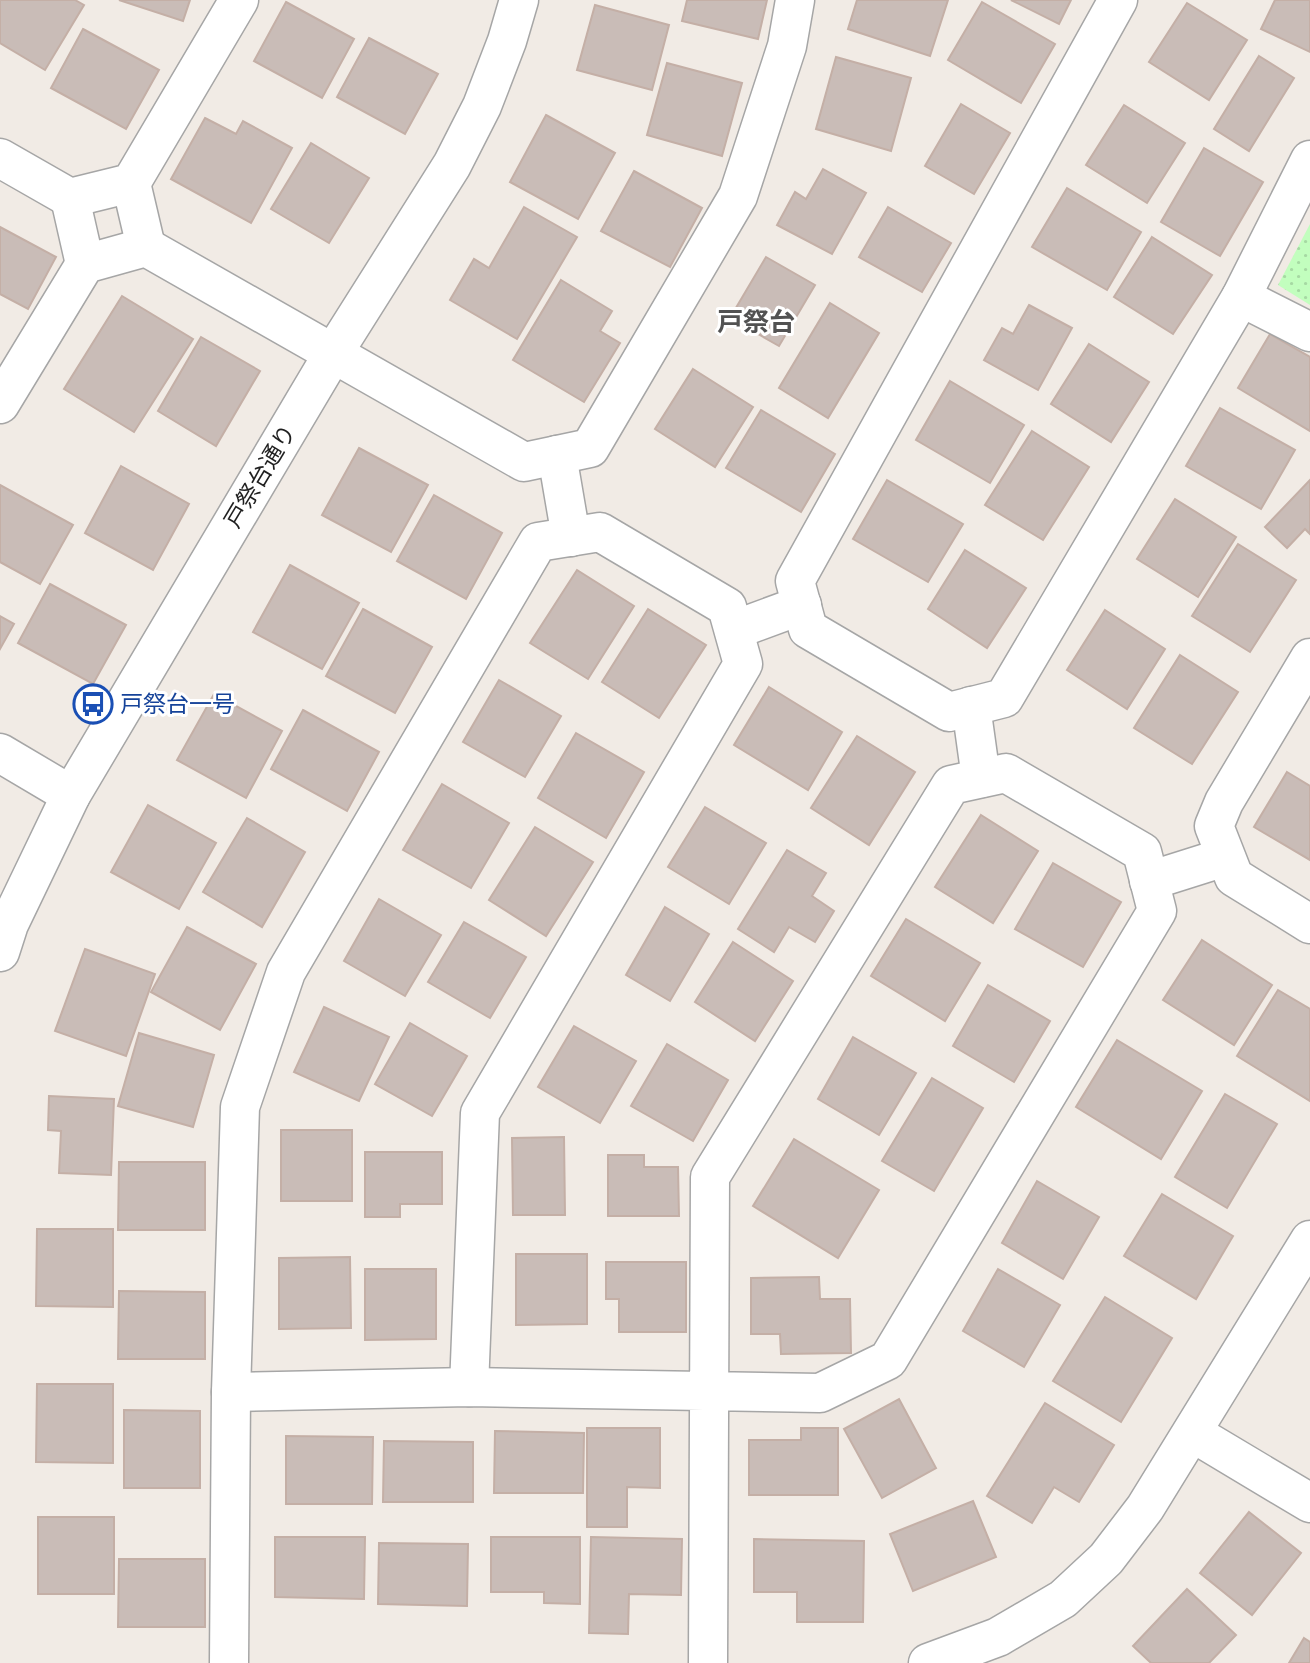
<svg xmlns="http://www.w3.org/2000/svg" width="1310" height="1663" viewBox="0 0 1310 1663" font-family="'Sofia Sans Condensed','Noto Sans JP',sans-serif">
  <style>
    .park { fill: url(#park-dots) }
    .building { fill: #c9bcb7; stroke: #c4afa6; stroke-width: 2 }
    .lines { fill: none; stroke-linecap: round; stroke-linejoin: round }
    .pedestrian-casing { stroke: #a6a6a6; stroke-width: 41 }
    .minor-casing { stroke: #a6a6a6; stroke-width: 41 }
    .tertiary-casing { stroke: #a6a6a6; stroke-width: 41 }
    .pedestrian { stroke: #fff; stroke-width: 38 }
    .minor { stroke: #fff; stroke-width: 38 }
    .tertiary { stroke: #fff; stroke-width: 38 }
    .labels { text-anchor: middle; stroke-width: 6; stroke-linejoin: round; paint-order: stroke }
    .street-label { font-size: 23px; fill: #1f1f1f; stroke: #fff }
    .transit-label { font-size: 23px; fill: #164399; stroke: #fff; text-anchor: start }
    .quarter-label { font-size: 26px; font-weight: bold; fill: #525252; stroke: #fff }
  </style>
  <defs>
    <pattern id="park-dots" width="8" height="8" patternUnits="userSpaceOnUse" patternTransform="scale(1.75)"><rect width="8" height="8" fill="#c2febe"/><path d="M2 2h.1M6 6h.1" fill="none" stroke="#a6d9a3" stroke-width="1.8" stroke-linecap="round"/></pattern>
  </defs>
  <rect width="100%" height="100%" fill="#f1ebe5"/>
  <polygon class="park" points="1310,224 1310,305 1278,285"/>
  <g class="building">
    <polygon points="0,0 75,0 84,5 45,70 0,43"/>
    <polygon points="119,0 190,0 183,21"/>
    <polygon points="687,0 767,0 758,39 682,21"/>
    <polygon points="857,0 948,0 930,56 848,29"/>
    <polygon points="1011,0 1071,0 1059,24"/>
    <polygon points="1275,0 1310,0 1310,52 1261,29"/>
    <polygon points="286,2 354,39 322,98 254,61"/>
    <polygon points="982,2 1055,44 1021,103 948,60"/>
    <polygon points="1187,3 1247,40 1209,100 1149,62"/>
    <polygon points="595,5 669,25 652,90 577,70"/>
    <polygon points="83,29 159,70 126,129 51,88"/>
    <polygon points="369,38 438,74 405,134 337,97"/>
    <polygon points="1259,56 1294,78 1249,151 1214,129"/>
    <polygon points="836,57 911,78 891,151 816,129"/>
    <polygon points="667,63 742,83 722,156 647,135"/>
    <polygon points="961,104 1010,133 974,194 925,166"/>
    <polygon points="1124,105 1185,143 1147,203 1086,165"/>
    <polygon points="546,115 615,153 578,219 510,182"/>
    <polygon points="205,118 236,134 243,121 292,148 251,223 171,179"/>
    <polygon points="311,143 369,178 329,243 271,209"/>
    <polygon points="1204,148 1263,182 1220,256 1161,222"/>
    <polygon points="823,169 866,193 832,254 777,225 795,192 806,199"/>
    <polygon points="634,171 702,208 670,267 601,231"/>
    <polygon points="1067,188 1141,232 1107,290 1032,247"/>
    <polygon points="524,207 577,237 517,339 450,300 474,259 489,268"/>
    <polygon points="888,207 951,243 922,292 859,257"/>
    <polygon points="0,227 56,257 28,309 0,294"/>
    <polygon points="1152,237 1212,275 1173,334 1114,297"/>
    <polygon points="766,257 815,285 779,346 730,318"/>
    <polygon points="561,280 612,311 600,331 620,343 584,402 513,360"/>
    <polygon points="122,296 193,339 134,432 64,389"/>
    <polygon points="830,303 879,333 828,418 779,388"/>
    <polygon points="1029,305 1072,328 1038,390 984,360 1002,328 1013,334"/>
    <polygon points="1270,334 1310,357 1310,431 1238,388"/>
    <polygon points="201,337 260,371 216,446 158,411"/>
    <polygon points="1089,344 1149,382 1111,442 1051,404"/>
    <polygon points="693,369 753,407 715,467 655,429"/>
    <polygon points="950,381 1024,425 990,483 916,440"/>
    <polygon points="1220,408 1295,450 1261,509 1186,466"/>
    <polygon points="761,410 835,454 801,512 726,468"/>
    <polygon points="1032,431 1089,467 1043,540 985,505"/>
    <polygon points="359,448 428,485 391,552 322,515"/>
    <polygon points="121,466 189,504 153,570 85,533"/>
    <polygon points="887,480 963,524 928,582 853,539"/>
    <polygon points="1310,480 1310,534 1305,529 1287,548 1265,527"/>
    <polygon points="0,485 73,525 40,584 0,562"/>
    <polygon points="434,495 502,533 466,599 397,561"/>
    <polygon points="1175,499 1236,537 1198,597 1137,559"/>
    <polygon points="1238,544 1296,580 1250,652 1192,616"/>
    <polygon points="965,550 1026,588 987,648 928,609"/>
    <polygon points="290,565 359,603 322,669 253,632"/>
    <polygon points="577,570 634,606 588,679 530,643"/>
    <polygon points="50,584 126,625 93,684 18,643"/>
    <polygon points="363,609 432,647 395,713 326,676"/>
    <polygon points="648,609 706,645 659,718 602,682"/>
    <polygon points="1105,610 1165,649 1127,709 1067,670"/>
    <polygon points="0,616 14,624 0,649"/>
    <polygon points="1180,655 1238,692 1192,764 1134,728"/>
    <polygon points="499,680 561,716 525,777 463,742"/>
    <polygon points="769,687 842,732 808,790 734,745"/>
    <polygon points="214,694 282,731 246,798 177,760"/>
    <polygon points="303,710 379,752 347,811 271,769"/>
    <polygon points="576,733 644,772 606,838 538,798"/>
    <polygon points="857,736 915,772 869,845 811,808"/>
    <polygon points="1287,772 1310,786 1310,860 1254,827"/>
    <polygon points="442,784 509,823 471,888 403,850"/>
    <polygon points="148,805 216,843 179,909 111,872"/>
    <polygon points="705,807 766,843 729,904 668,867"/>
    <polygon points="981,815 1038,851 993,923 935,887"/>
    <polygon points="247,818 305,852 262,927 203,892"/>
    <polygon points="535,827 593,862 546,936 489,900"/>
    <polygon points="787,850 826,873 812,896 834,911 815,942 789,927 774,952 738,929"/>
    <polygon points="1053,863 1121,902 1083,967 1015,929"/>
    <polygon points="379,899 441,935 405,996 344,961"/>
    <polygon points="665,907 709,934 670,1001 626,975"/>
    <polygon points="906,919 980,963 945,1021 871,976"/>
    <polygon points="464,922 526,957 490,1018 428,982"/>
    <polygon points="187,927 256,964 220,1030 151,992"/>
    <polygon points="1202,940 1272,985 1234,1045 1163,1000"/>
    <polygon points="733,942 793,981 755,1041 695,1002"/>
    <polygon points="85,949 155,974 126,1056 55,1031"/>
    <polygon points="988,985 1050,1021 1014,1082 953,1046"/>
    <polygon points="1278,990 1310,1009 1310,1101 1237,1056"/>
    <polygon points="324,1007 389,1037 359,1101 294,1072"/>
    <polygon points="410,1023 467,1056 432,1116 375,1084"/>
    <polygon points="574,1026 636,1061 600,1123 538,1087"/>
    <polygon points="139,1033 214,1055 193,1127 118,1106"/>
    <polygon points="853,1037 916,1073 879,1135 818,1099"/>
    <polygon points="1117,1040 1202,1091 1161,1159 1076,1107"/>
    <polygon points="667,1044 728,1080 693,1141 631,1106"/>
    <polygon points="932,1078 983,1108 934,1191 882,1161"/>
    <polygon points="1225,1094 1277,1124 1227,1208 1175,1177"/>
    <polygon points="49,1096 114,1099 111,1175 59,1173 61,1131 48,1130"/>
    <rect x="281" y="1130" width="71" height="71"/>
    <polygon points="564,1137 565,1215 513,1215 512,1138"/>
    <polygon points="794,1139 879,1190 838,1258 753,1206"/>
    <polygon points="365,1152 442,1152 442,1204 400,1204 400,1217 365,1217"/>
    <polygon points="608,1155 644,1155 644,1167 678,1167 679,1216 608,1216"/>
    <polygon points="119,1162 205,1162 205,1230 118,1230"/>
    <polygon points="1037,1181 1099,1217 1063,1279 1002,1243"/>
    <polygon points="1162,1194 1233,1236 1196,1299 1124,1256"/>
    <polygon points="37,1229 113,1229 113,1307 36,1306"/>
    <polygon points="516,1254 587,1254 587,1324 516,1325"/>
    <polygon points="350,1257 351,1328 279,1329 279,1258"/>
    <polygon points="606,1262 686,1262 686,1332 619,1332 619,1299 606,1299"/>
    <polygon points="365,1269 436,1269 436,1339 365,1340"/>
    <polygon points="998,1269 1060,1305 1024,1367 963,1331"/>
    <polygon points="819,1277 820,1299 850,1299 851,1353 781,1354 780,1334 751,1334 751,1278"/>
    <polygon points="119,1291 205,1292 205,1359 118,1359"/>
    <polygon points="1105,1297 1172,1338 1121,1422 1053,1381"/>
    <polygon points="37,1384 113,1384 113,1463 36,1462"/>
    <polygon points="899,1399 936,1468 882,1498 844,1429"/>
    <polygon points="1045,1403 1114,1445 1079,1502 1054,1487 1032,1523 987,1496"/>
    <polygon points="124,1410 200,1411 200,1488 124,1488"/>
    <polygon points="587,1428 660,1428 660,1488 627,1487 627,1527 587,1527"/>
    <polygon points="801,1428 838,1428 838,1495 749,1495 749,1440 801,1440"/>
    <polygon points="495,1431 584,1433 583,1493 494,1493"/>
    <polygon points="286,1436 373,1437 372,1504 286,1504"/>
    <polygon points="384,1441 473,1442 473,1502 383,1502"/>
    <polygon points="973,1501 996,1557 913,1591 890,1534"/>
    <polygon points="1249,1512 1301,1553 1252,1615 1200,1573"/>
    <rect x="38" y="1517" width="76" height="77"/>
    <polygon points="275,1537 365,1537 364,1599 275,1597"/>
    <polygon points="491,1537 580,1537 580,1604 544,1603 544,1592 491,1592"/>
    <polygon points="591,1537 682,1539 681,1595 629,1594 628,1634 589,1633"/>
    <polygon points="754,1539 864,1541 863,1622 797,1622 797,1592 754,1592"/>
    <polygon points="379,1543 468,1544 467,1606 378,1604"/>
    <polygon points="119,1559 205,1559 205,1627 118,1627"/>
    <polygon points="1187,1589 1236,1635 1209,1663 1151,1663 1133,1646"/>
    <polygon points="1304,1638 1310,1642 1310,1663 1289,1663"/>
  </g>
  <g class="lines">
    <g class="pedestrian-casing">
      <g id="pedestrian">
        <polyline points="131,183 146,247"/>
        <polyline points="70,198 85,264"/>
        <polyline points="557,455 571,537"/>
        <polyline points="734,630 802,605"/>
        <polyline points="971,706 981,778"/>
        <polyline points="1149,881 1225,857"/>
      </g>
    </g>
    <g class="minor-casing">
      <g id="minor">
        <polyline points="1118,0 795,581 808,629 949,712 1004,698 1241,297 1310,160"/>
        <polyline points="0,158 70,198 131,183 239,0"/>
        <polyline points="1241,297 1310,332"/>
        <polyline points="0,404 85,264 146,247 524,462 590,448 738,196 787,46 795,0"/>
        <polyline points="1310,658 1224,802 1214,826 1234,877 1310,924"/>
        <polyline points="0,753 71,795"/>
        <polyline points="231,1392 469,1387 820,1393 888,1360 1157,911 1142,852 1006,773 951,785 710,1177 708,1663"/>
        <polyline points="1193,1433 1310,1503"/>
        <polyline points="229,1663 231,1392 240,1107 286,972 538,542 600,532 727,607 743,664 480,1113 469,1387"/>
      </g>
    </g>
    <g class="tertiary-casing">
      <g id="tertiary">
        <polyline points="0,952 9,924 71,795 334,352 452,165 482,106 507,41 519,0"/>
        <polyline points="928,1663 998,1637 1063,1599 1106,1559 1145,1508 1310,1240"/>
      </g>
    </g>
    <use href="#pedestrian" class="pedestrian"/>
    <use href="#minor" class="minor"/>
    <use href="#tertiary" class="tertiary"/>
  </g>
  <defs>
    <g id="bus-ring" transform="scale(2.0125)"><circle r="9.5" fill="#fff" stroke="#1a4fb4" stroke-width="1.5"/><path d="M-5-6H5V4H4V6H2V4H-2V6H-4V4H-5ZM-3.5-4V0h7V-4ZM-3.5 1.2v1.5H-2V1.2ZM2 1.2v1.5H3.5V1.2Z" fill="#1a4fb4"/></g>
  </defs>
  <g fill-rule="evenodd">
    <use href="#bus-ring" x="93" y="704"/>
  </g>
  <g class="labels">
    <g class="street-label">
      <text transform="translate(260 476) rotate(-59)" y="8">戸祭台通り</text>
    </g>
    <g class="transit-label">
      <text x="120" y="712">戸祭台一号</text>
    </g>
    <g class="quarter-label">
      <text x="756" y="331">戸祭台</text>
    </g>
  </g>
</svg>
